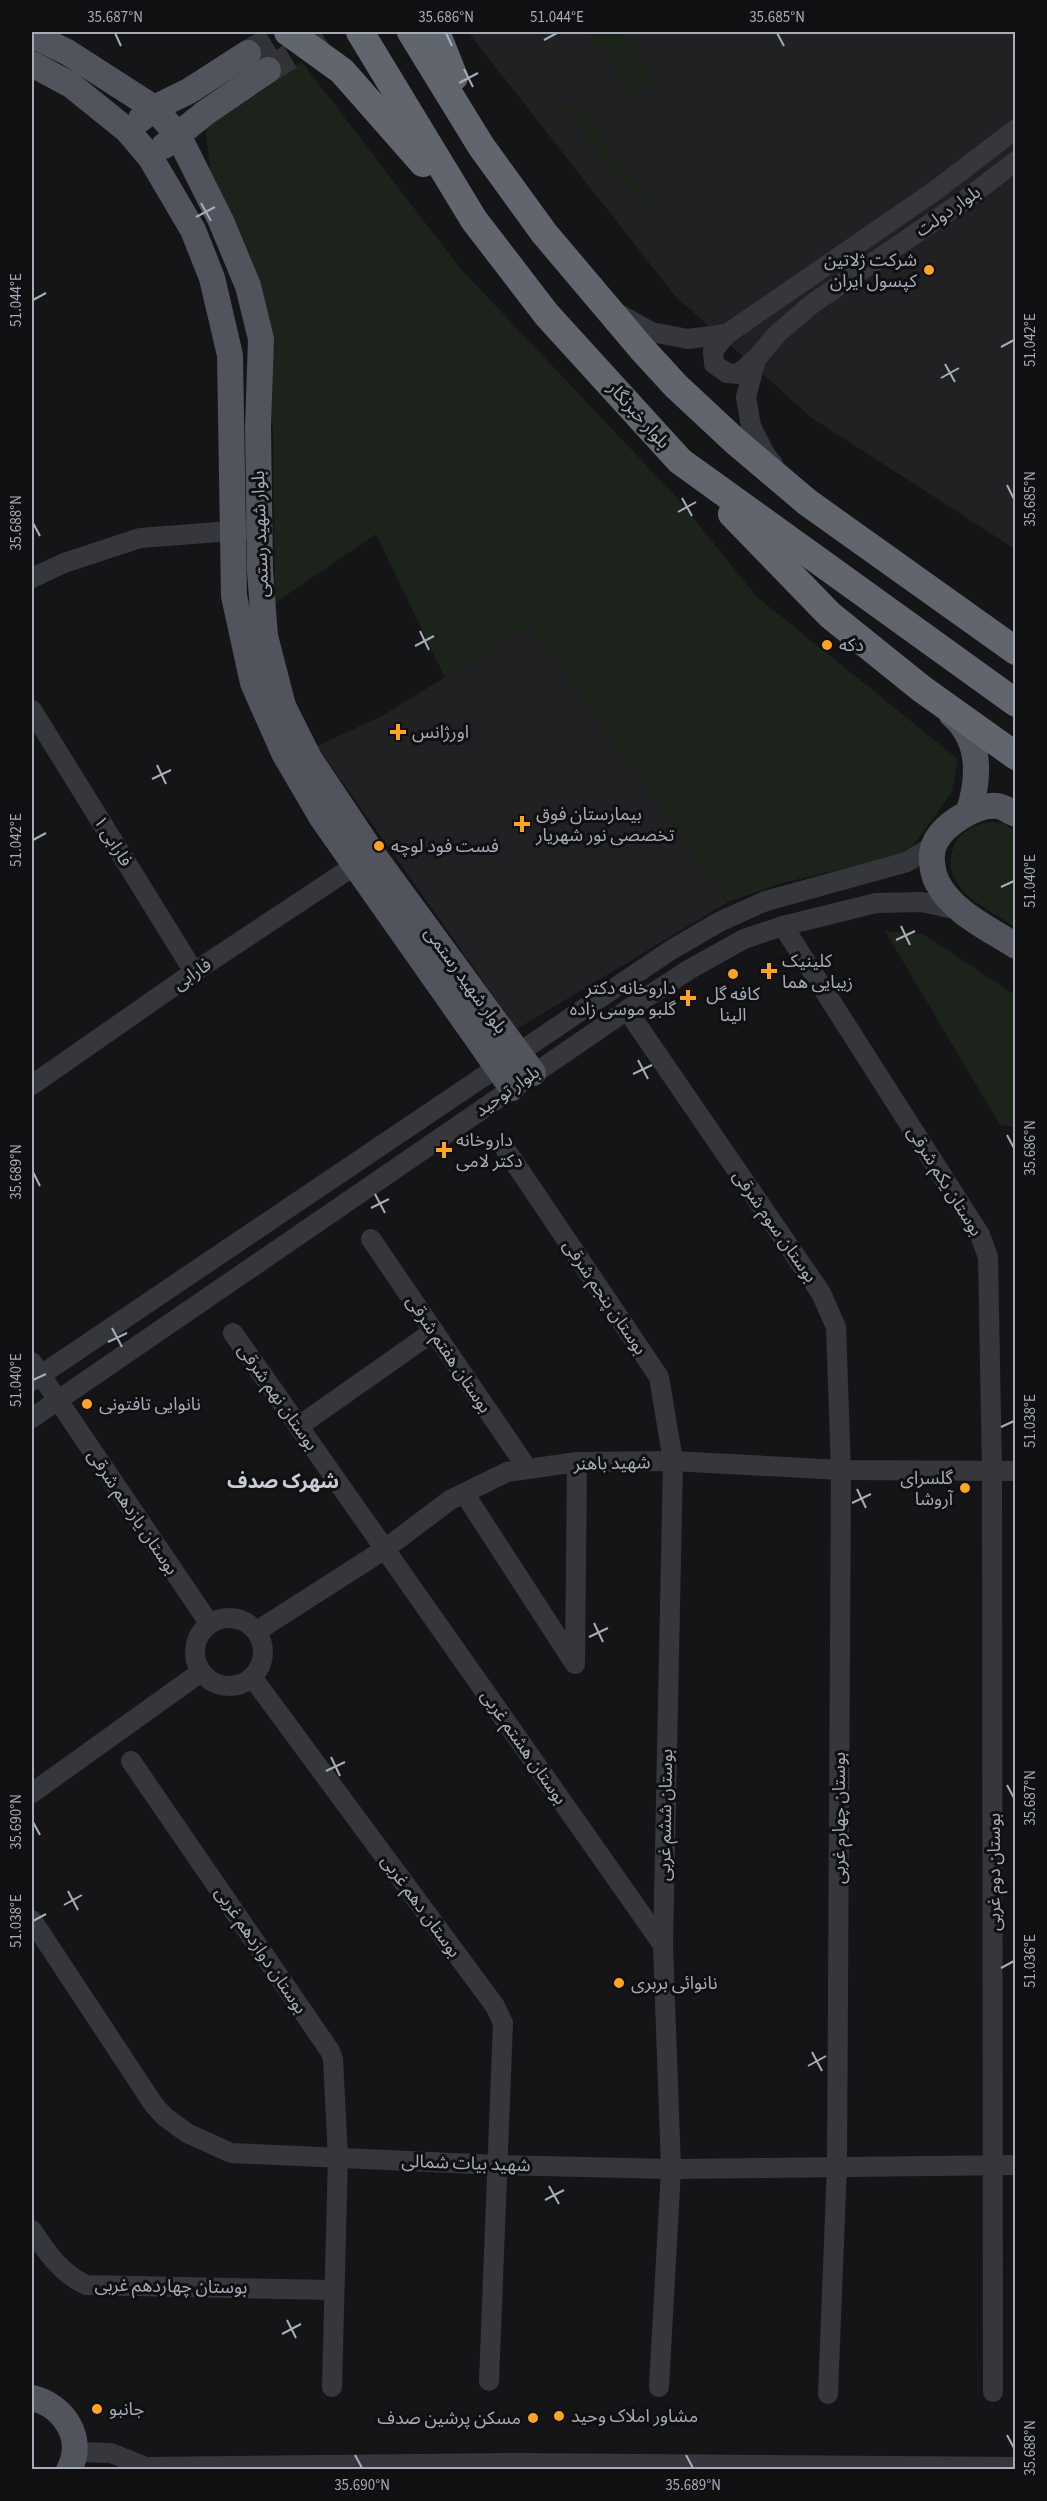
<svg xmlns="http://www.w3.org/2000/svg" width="1047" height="2501" viewBox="0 0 1047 2501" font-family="'Source Sans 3','Noto Sans Arabic',sans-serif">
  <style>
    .built { fill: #212124 }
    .green { fill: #1b231b }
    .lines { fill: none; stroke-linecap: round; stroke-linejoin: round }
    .major-tunnel { stroke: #323337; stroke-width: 26; stroke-dasharray: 26 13; stroke-linecap: butt }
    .minor { stroke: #36373d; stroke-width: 20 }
    .major { stroke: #51545c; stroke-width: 26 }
    .highway { stroke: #61666e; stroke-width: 28 }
    .ticks { fill: none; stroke: #a5adb9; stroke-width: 2 }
    .poi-dot { fill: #ffa325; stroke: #101012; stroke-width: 2 }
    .labels { text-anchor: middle; stroke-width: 6; stroke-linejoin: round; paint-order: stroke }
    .street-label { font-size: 18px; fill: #a5adb9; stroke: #101012 }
    .poi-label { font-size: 18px; fill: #a5adb9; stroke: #101012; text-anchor: start }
    .neighbourhood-label { font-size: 20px; font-weight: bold; fill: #c7ccd4; stroke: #101012 }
    .neatline { fill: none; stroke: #a5adb9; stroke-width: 2 }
    .ticks-label { font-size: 15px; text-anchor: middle; fill: #a5adb9 }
  </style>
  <rect width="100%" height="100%" fill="#151517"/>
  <g class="built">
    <polygon points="468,32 1015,32 1015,549 812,418 676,297"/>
    <polygon points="530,625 728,902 517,1029 317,746 382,716"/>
  </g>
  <g class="green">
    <polygon points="587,32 622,32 657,80 633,97"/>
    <polygon points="302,62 460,268 679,500 757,597 958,759 952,792 907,854 782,883 728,902 530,626 445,678 376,534 275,603 273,434 266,325 211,175 205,128 255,88"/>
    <polygon points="574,101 670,227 714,272 668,232 563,110"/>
    <path d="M992,822l11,1 12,8v96c-28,-19 -78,-39 -61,-81 7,-16 22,-22 38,-24z"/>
    <polygon points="885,931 923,934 1015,995 1015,1127 1000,1125"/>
  </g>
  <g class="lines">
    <g class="major-tunnel">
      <polyline points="248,53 284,32"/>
      <polyline points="268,70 331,32"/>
    </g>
    <g class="minor">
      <polyline points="621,315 651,332 688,339 727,334 936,190 1016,129"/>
      <polyline points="727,334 713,351 714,364 727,373 738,374 756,359"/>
      <polyline points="773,464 765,454 751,426 746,397 756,359 778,333 812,304 965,200 1016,161"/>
      <polyline points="32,578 64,563 140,538 258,529"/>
      <polyline points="32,710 194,972"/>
      <polyline points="783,926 980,1235 988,1257 992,1471 993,2392"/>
      <polyline points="627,1010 821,1293 836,1327 841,1470 837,2166 828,2394"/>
      <polyline points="32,1085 194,972 354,866"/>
      <polyline points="504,1147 659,1377 673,1461 663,1945 671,2169 659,2387"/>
      <polyline points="371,1239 527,1468"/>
      <polyline points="233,1333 663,1945"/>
      <polyline points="32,1362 209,1623"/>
      <polyline points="32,1381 671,950 719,922 766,901 907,862 934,845"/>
      <polyline points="32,1418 627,1010 690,969 744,939 783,926 876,903 922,902 962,911"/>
      <polyline points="299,1426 434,1331"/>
      <polyline points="464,1493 575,1664 577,1462"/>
      <circle cx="229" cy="1652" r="34"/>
      <polyline points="257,1631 385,1549 450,1500 507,1472 577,1462 673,1461 841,1470 1016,1471"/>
      <polyline points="252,1677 495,2006 503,2023 489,2381"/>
      <polyline points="131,1761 330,2051 333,2059 338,2157 332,2387"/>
      <polyline points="32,1793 201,1672"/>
      <polyline points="32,1920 154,2105 165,2117 187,2133 231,2153 497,2165 671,2169 1016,2165"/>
      <path d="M32,2230c15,23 29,43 54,55l248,5"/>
      <polyline points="75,2452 111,2453 146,2467"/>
      <polyline points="138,2470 146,2467 517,2463 1016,2467"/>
    </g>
    <g class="major">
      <polyline points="32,35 67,52 154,108 178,135 221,221 248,286 261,339 258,427 260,571 265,636 283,706 309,758 377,860 533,1073"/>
      <polyline points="32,64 71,85 128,131 150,157 193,230 212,278 230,355 234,596 253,683 284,753 322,818 512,1088"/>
      <polyline points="141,119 154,108 189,91 248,53"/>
      <polyline points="164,146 205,113 268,70"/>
      <path d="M952,715c29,25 28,61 17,96"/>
      <path d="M1016,814c-6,-2 -12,-7 -18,-8 -21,-3 -56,19 -64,39 -4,10 -2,27 3,37 15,30 51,46 79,64"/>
      <path d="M32,2398c31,7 54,40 37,72"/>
    </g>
    <g class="highway">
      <polyline points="288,32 342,71 423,163"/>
      <polyline points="360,32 474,220 547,315 680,461 1016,703"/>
      <polyline points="411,32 481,146 544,233 642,349 676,386 735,441 807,502 1016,651"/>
      <polyline points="436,32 454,77"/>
      <polyline points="732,514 830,615 922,689 1016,756"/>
    </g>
  </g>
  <path class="ticks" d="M115,33l6,13M446,33l6,13M777,33l7,13M544,40l13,-7M464,69l9,18M459,83l19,-10M201,203l10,18M196,217l19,-10M33,300l13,-7M1001,347l13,-7M945,364l10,18M941,378l18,-10M1007,485l7,14M682,498l10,18M678,512l18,-10M33,523l7,13M420,631l9,19M415,646l19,-10M157,765l9,19M152,779l19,-9M33,840l13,-7M1001,887l13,-6M901,926l9,19M896,940l19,-9M638,1060l10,19M633,1074l19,-9M1007,1135l7,13M33,1172l7,14M375,1194l10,19M371,1208l18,-9M112,1328l10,19M108,1342l19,-9M33,1380l13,-6M1001,1427l13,-6M857,1489l9,19M852,1503l19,-9M594,1623l9,19M589,1637l19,-9M331,1757l9,19M326,1771l19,-9M1007,1785l7,13M33,1822l7,13M68,1891l10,19M64,1905l18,-10M33,1921l13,-7M1001,1968l13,-7M812,2052l10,19M808,2066l18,-10M549,2186l10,18M545,2200l19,-10M287,2320l9,18M282,2334l19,-10M1007,2435l7,13M355,2455l7,13M686,2455l7,13"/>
  <g class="poi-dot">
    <circle cx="929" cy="270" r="6"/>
    <circle cx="827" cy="645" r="6"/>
    <path d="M395 723h6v6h6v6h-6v6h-6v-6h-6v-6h6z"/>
    <path d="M519 815h6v6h6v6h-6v6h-6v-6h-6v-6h6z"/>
    <circle cx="379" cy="846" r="6"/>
    <path d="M766 962h6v6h6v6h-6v6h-6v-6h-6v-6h6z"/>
    <circle cx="733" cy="974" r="6"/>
    <path d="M685 989h6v6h6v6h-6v6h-6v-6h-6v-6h6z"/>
    <path d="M441 1141h6v6h6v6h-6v6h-6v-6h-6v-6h6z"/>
    <circle cx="87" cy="1404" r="6"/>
    <circle cx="965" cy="1488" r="6"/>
    <circle cx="619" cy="1983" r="6"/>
    <circle cx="97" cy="2409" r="6"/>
    <circle cx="559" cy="2416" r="6"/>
    <circle cx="533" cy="2418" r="6"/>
  </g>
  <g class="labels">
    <g class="street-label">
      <text transform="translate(948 211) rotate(-35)" y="6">بلوار دولت</text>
      <text transform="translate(639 415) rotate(48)" y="6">بلوار خبرنگار</text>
      <text transform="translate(260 534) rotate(-92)" y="6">بلوار شهید رستمی</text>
      <text transform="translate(113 841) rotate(58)" y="6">فارابی ۱</text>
      <text transform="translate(192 974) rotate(-34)" y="6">فارابی</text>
      <text transform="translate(466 980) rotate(54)" y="6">بلوار شهید رستمی</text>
      <text transform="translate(507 1091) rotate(-35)" y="6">بلوار توحید</text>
      <text transform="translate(945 1181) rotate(58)" y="6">بوستان یکم شرقی</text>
      <text transform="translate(775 1226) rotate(55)" y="6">بوستان سوم شرقی</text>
      <text transform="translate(605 1297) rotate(56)" y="6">بوستان پنجم شرقی</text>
      <text transform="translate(449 1354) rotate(56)" y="6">بوستان هفتم شرقی</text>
      <text transform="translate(278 1397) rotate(55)" y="6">بوستان نهم شرقی</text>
      <text transform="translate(612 1463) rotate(-1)" y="6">شهید باهنر</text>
      <text transform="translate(133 1512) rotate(56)" y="6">بوستان یازدهم شرقی</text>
      <text transform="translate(524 1747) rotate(55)" y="6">بوستان هشتم غربی</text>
      <text transform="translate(665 1815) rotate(-89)" y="6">بوستان ششم غربی</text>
      <text transform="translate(839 1818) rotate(-90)" y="6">بوستان چهارم غربی</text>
      <text transform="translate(994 1872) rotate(-90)" y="6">بوستان دوم غربی</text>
      <text transform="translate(421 1906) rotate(54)" y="6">بوستان دهم غربی</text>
      <text transform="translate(261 1950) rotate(56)" y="6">بوستان دوازدهم غربی</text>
      <text transform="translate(466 2163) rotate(2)" y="6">شهید بیات شمالی</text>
      <text transform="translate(171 2286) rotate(1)" y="6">بوستان چهاردهم غربی</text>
    </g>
    <g class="poi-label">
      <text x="917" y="266" text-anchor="end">شرکت ژلاتین<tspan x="917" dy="21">کپسول ایران</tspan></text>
      <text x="839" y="651">دکه</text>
      <text x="412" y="738">اورژانس</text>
      <text x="536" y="820">بیمارستان فوق<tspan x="536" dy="21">تخصصی نور شهریار</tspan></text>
      <text x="391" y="852">فست فود لوچه</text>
      <text x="782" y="967">کلینیک<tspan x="782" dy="21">زیبایی هما</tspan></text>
      <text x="676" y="994" text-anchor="end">داروخانه دکتر<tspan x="676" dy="21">گلبو موسی زاده</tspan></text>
      <text x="733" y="1000" text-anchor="middle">کافه گل<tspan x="733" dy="21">الینا</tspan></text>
      <text x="456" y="1146">داروخانه<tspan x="456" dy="21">دکتر لامی</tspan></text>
      <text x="99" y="1410">نانوایی تافتونی</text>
      <text x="953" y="1484" text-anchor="end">گلسرای<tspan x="953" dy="21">آروشا</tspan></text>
      <text x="631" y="1989">نانوائی بربری</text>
      <text x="109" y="2415">جانبو</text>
      <text x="571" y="2422">مشاور املاک وحید</text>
      <text x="521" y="2424" text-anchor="end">مسکن پرشین صدف</text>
    </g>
    <g class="neighbourhood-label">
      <text x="283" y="1488">شهرک صدف</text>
    </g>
  </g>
  <rect width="1047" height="2501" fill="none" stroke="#101012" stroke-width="66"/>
  <rect x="33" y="33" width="981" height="2435" class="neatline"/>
  <g class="ticks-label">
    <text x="115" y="22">35.687°N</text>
    <text x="446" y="22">35.686°N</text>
    <text x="557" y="22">51.044°E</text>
    <text x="777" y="22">35.685°N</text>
    <text transform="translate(16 300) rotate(-90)" y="5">51.044°E</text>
    <text transform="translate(1030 340) rotate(-90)" y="5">51.042°E</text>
    <text transform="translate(1030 499) rotate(-90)" y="5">35.685°N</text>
    <text transform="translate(16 523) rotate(-90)" y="5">35.688°N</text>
    <text transform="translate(16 840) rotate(-90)" y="5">51.042°E</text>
    <text transform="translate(1030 881) rotate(-90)" y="5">51.040°E</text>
    <text transform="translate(1030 1148) rotate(-90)" y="5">35.686°N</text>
    <text transform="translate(16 1172) rotate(-90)" y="5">35.689°N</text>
    <text transform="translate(16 1380) rotate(-90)" y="5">51.040°E</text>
    <text transform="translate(1030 1421) rotate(-90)" y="5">51.038°E</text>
    <text transform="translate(1030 1798) rotate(-90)" y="5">35.687°N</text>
    <text transform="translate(16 1822) rotate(-90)" y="5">35.690°N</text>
    <text transform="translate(16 1921) rotate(-90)" y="5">51.038°E</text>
    <text transform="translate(1030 1961) rotate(-90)" y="5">51.036°E</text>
    <text transform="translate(1030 2448) rotate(-90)" y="5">35.688°N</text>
    <text x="362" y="2490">35.690°N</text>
    <text x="693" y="2490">35.689°N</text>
  </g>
</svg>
